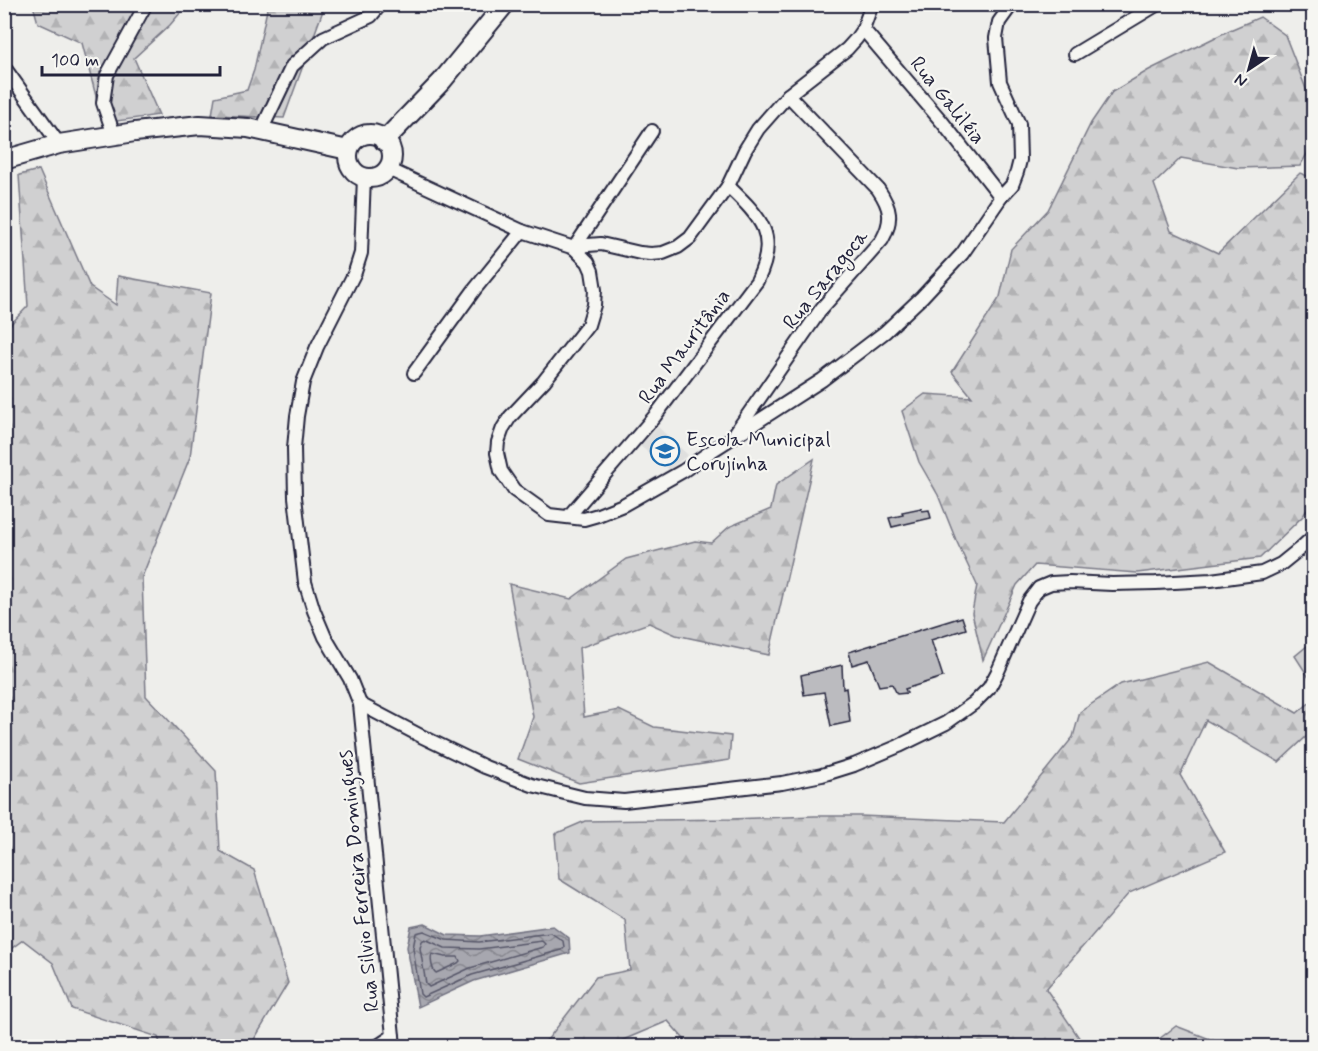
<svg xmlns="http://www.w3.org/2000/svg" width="1318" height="1051" viewBox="0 0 1318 1051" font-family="Mynerve,sans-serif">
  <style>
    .built { fill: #dfdfde }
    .forest { fill: url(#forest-firs); stroke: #797986; stroke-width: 1.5 }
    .water { fill: url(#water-waves); stroke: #727281; stroke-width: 1.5 }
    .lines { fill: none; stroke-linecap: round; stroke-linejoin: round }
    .shore { stroke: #575769; stroke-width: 1.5 }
    .building { fill: #bbbbbf; stroke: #22223b; stroke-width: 1.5 }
    .street-casing { stroke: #22223b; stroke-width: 16 }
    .secondary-casing { stroke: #22223b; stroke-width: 22 }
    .street { stroke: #f6f6f2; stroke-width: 12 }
    .secondary { stroke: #f6f6f2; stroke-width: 18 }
    .labels { text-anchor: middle; stroke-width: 4.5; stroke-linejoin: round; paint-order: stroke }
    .street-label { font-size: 21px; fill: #22223b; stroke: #f6f6f2 }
    .poi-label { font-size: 21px; fill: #22223b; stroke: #f6f6f2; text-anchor: start }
  </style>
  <defs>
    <pattern id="forest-firs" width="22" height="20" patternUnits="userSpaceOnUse" patternTransform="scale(1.5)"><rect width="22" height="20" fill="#d0d0d1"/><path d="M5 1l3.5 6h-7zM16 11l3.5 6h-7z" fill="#b2b2b4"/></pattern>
    <pattern id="water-waves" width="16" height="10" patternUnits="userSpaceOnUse" patternTransform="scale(1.5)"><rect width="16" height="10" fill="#a7a7af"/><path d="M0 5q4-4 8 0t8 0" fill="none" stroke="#888890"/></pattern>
  </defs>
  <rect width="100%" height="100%" fill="#eeeeeb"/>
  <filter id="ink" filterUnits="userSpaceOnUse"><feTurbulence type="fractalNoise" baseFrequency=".0167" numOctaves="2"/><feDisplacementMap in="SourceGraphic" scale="12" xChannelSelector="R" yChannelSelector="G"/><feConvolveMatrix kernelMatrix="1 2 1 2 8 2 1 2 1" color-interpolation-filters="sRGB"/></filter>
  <g filter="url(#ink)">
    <polygon class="built" points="658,427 688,455 669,469 640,446"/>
    <g class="forest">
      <polygon points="33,5 187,5 170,25 134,58 159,115 103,123 82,43 38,23"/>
      <polygon points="268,5 325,5 284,118 212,115 215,97 247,90 254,70"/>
      <polygon points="1260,17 1285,35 1310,99 1313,112 1313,144 1300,166 1238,168 1181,158 1154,184 1171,231 1218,253 1300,173 1313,178 1313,500 1303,516 1260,558 1137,573 1035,565 1017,585 983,660 972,613 977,585 956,540 938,495 919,462 902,411 925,394 972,397 952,372 1000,297 1011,249 1048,210 1091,123 1112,92 1149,70 1230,30"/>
      <polygon points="39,170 90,287 116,305 118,276 211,293 190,457 142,577 146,696 216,771 220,851 254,870 288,983 252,1043 248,1046 161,1046 158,1037 72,1009 53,963 23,940 5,953 4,331 28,306 19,175"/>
      <polygon points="814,459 769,655 676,635 649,623 579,648 584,717 619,710 654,727 731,736 729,760 579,783 518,759 533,717 509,584 571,599 626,559 695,541 711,543 729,527 771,509 776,485"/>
      <polygon points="1313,641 1313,684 1295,656"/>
      <polygon points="1209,662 1297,713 1313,700 1313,739 1307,736 1279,762 1206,720 1180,775 1225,852 1129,893 1046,989 1082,1042 1083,1046 690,1046 668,1021 609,1046 538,1046 548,1039 596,977 630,970 625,920 559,879 555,834 585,821 731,819 814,816 860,816 1004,822 1073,737 1080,712 1121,684"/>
      <polygon points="1176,1026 1228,1046 1150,1046"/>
    </g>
    <polygon class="water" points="425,924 447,935 480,936 553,926 569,938 570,953 474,981 418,1007 407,947 411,927"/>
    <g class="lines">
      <g class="shore">
        <polygon points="424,931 446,940 479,942 551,933 563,941 564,947 561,950 472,975 423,997 420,994 413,948 416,933"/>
        <polygon points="425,939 445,948 479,949 542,941 545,944 543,947 470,968 429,987 426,984 420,948 422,941"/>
        <path d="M432,954l13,3h13l2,4 -2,2 -22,10c-4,-3 -6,-14 -4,-19z"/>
      </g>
    </g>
    <g class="building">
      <polygon points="921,508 922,511 929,510 931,518 892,527 889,518 903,515 902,512"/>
      <polygon points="962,617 966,629 931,640 943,677 905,689 907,693 897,694 892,684 879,686 869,660 852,665 849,652"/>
      <polygon points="842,665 843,689 846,688 850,722 831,726 824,692 804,695 801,675"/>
    </g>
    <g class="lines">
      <g class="street-casing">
        <g id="street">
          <polyline points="863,29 943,123 1001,197"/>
          <polyline points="1075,54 1158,4"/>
          <polyline points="4,67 59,144"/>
          <polyline points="261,131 292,66 323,38 371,16 381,4"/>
          <polyline points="114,135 103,103 107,75 146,4"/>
          <polyline points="388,169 522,231 574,248 588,262 592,271 595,290 594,305 588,325 544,381 510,417 503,428 498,442 497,453 501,471 514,490 549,515 584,519 598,515 623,505 683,471 710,452 822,380 885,332 922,297 962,254 1001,197 1012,185 1017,172 1020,160 1019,124 1000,82 996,38 999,22 1012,4"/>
          <polyline points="364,177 361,253 355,272 317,347 303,382 297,416 294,448 295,497 305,582 314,611 325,637 350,679 360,704 394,1046"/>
          <polyline points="575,246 601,244 640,253 651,254 663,253 678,247 690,238 728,186 745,150 758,129 788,95 847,49 856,39 863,29 872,4"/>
          <polyline points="574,248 652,131"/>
          <polyline points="414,373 475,289 522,231"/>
          <path d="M736,432l86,-124 60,-68c11,-20 9,-32 -4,-51l-90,-94"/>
          <path d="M568,517l87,-101 102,-135c23,-46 3,-64 -29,-95"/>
          <polyline points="360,704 421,736 485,767 532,785 585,798 624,801 782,783 822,775 854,765 899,746 946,723 974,703 989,688 998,671 1029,601 1039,588 1051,583 1070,582 1112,584 1156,583 1211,580 1262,573 1281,564 1302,547 1314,536"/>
          <polyline points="378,1046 393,1036"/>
        </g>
      </g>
      <g class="secondary-casing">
        <g id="secondary">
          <circle cx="370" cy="156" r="22"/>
          <polyline points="384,141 442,81 505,4"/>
          <polyline points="4,160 59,144 135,132 200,125 248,128 348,150"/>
        </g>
      </g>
      <use href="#street" class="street"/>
      <use href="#secondary" class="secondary"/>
    </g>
  </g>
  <defs>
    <g id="school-ring" transform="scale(1.5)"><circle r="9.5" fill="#f6f6f2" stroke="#1f6fb2" stroke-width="1.5"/><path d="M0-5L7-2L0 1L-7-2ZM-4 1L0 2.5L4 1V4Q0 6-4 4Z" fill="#1f6fb2"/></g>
  </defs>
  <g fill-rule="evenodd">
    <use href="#school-ring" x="665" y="451"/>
  </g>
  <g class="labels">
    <g class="street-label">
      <text transform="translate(948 100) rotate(51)" y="7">Rua Galiléia</text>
      <text transform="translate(825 279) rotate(-51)" y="7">Rua Saragoca</text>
      <text transform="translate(684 346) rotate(-53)" y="7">Rua Mauritânia</text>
      <text transform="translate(358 881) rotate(-96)" y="7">Rua Silvio Ferreira Domingues</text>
    </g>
    <g class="poi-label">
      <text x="686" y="446">Escola Municipal<tspan x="686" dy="24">Corujinha</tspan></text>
    </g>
  </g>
  <rect width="1318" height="1051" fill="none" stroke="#f6f6f2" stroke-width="24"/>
  <rect x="12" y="12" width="1294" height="1027" fill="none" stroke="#22223b" stroke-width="2" filter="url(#ink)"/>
  <g transform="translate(1249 69) rotate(216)" stroke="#f6f6f2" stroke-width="4.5" paint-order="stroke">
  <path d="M0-4.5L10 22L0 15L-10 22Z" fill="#22223b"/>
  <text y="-9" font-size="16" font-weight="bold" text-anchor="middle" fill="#22223b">N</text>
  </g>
  <path d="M42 66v9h178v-9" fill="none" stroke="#22223b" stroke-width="3"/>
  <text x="51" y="66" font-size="18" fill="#22223b" stroke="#f6f6f2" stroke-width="4.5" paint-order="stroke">100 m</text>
</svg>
